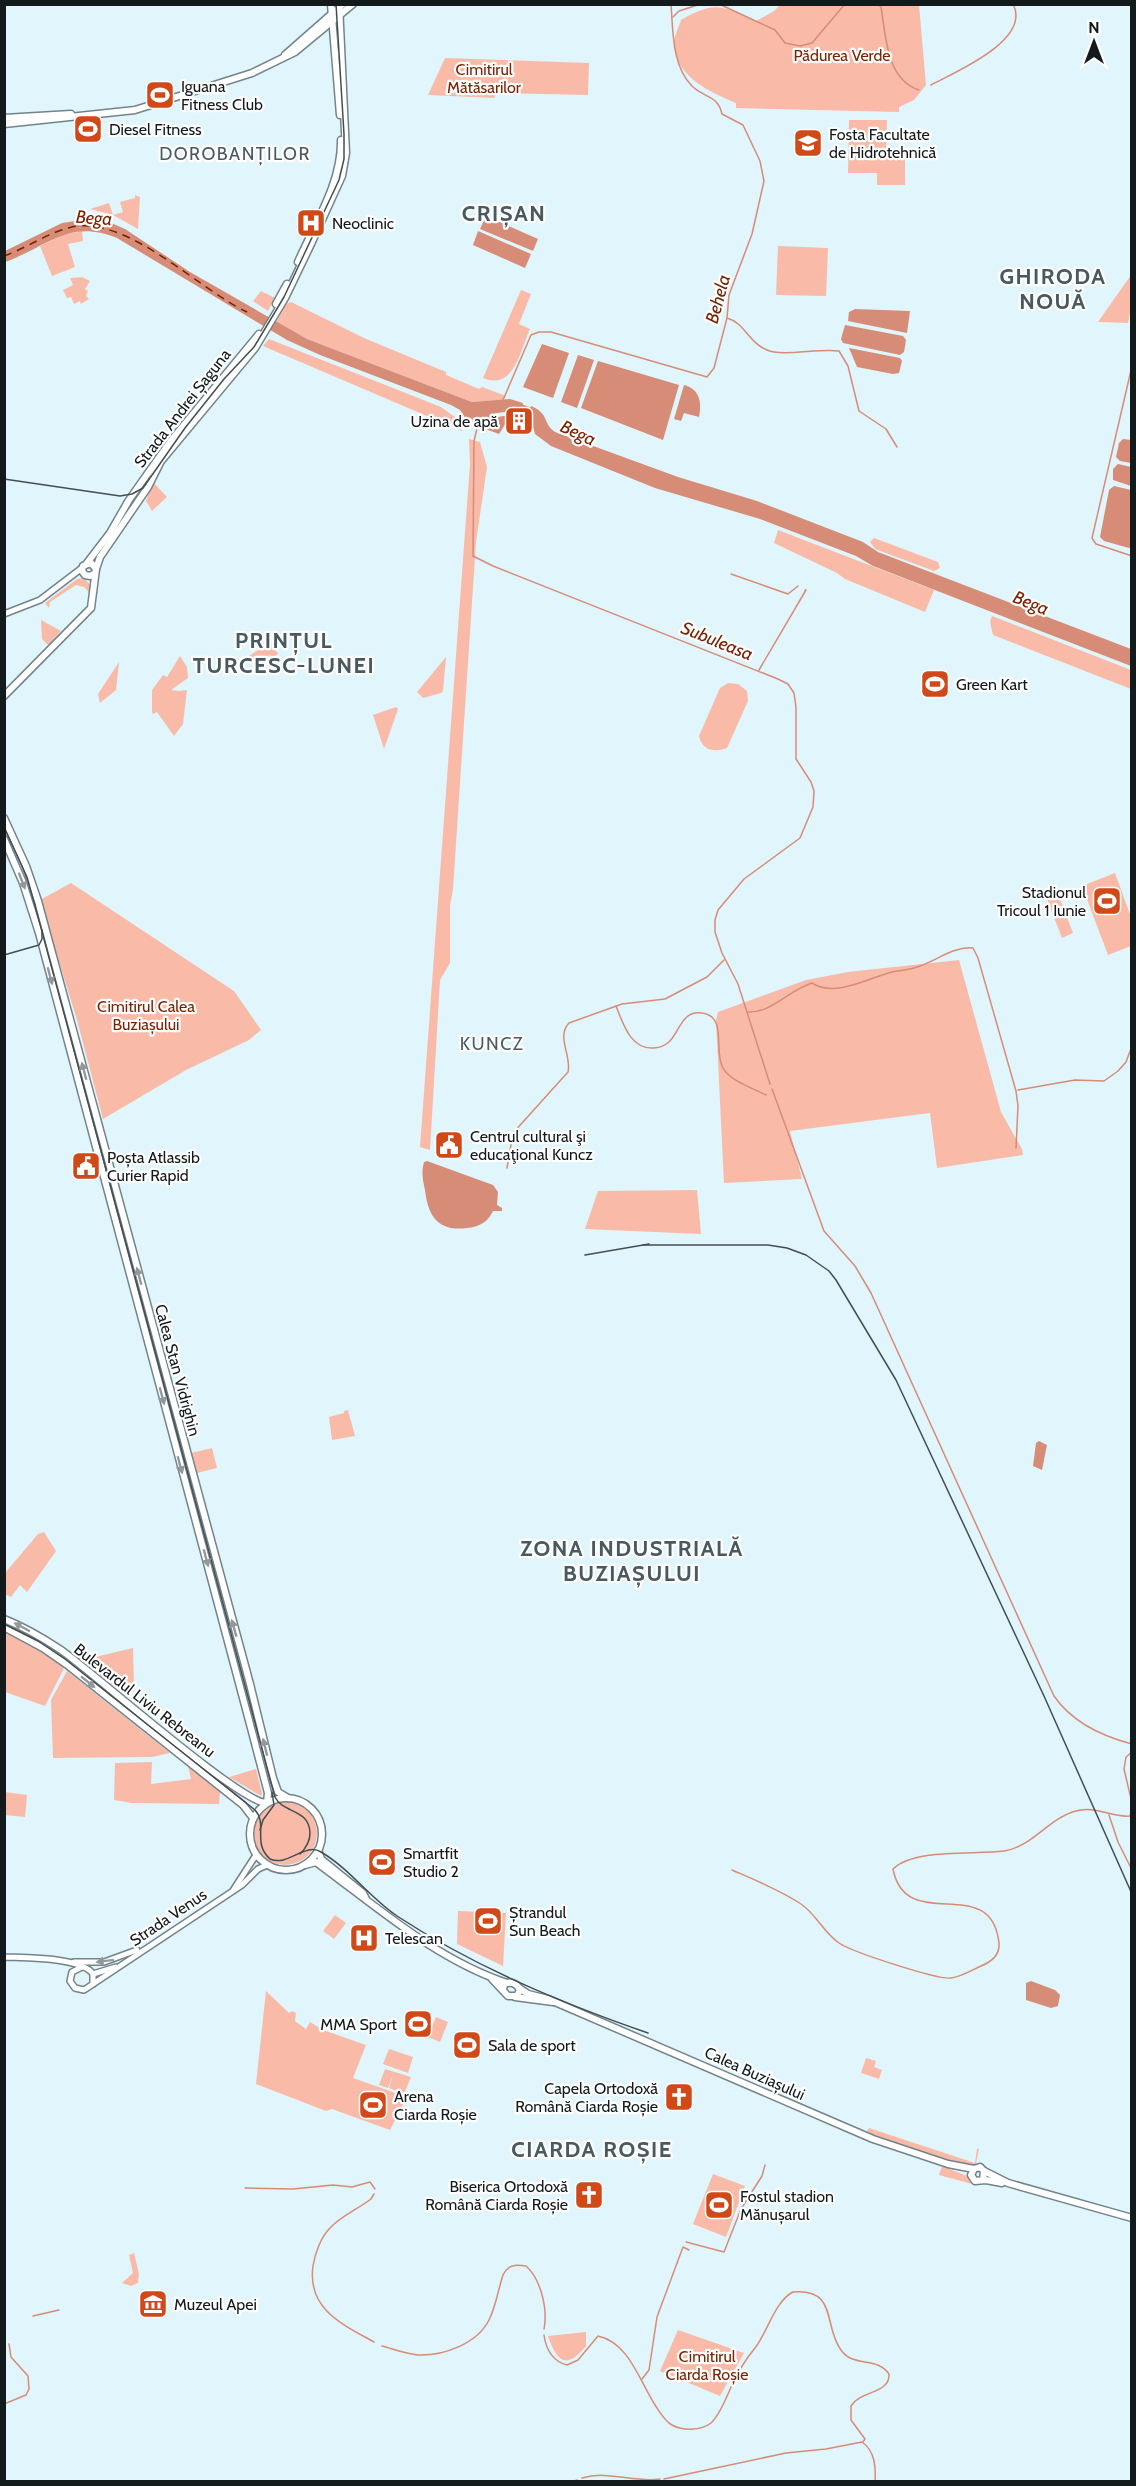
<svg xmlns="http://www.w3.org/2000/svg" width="1136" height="2486" viewBox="0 0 1136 2486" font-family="Cabin,sans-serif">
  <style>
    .green { fill: #f9bba8 }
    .water { fill: #d68c76 }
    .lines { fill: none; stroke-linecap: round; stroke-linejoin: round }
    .stream { stroke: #d68c76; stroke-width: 1.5 }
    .canal { stroke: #d68c76; stroke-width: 4 }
    .ferry { stroke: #782201; stroke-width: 1.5; stroke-dasharray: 8 6; stroke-linecap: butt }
    .secondary-casing { stroke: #72848b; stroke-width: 8 }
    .primary-casing { stroke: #72848b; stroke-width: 9 }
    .secondary { stroke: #fff; stroke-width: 5 }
    .primary { stroke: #fff; stroke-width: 6 }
    .tram { stroke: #444e51; stroke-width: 1.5 }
    .rail { stroke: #444e51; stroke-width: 1.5 }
    .oneway { fill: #959899 }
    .labels { text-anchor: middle; stroke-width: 4.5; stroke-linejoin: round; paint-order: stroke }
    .park-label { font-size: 16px; fill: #7b2404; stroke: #fefefe }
    .poi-label { font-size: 16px; fill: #131a1c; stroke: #fefefe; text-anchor: start }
    .street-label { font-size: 16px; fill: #131a1c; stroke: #fefefe }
    .neighbourhood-label { font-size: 18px; letter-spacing: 1.5px; fill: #48595f; stroke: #fefefe }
    .water-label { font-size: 18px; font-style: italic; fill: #782201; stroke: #fefefe }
    .district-label { font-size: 22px; font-weight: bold; letter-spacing: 1.5px; fill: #48595f; stroke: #fefefe }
  </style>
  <rect width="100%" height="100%" fill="#e1f5fd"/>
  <g class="green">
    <path d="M780,5h139l7,80 -12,15 -15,7v5l-163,-4v-5c-26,-11 -61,-26 -62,-60 0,-7 5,-16 7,-23 35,-20 40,-14 75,1l18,-10z"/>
    <polygon points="445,58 589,63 588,95 497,93 494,98 428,95"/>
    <polygon points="849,120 887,120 886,154 905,154 905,185 877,185 877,173 848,173"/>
    <polygon points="135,195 140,197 138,229 113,215 90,209 109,203 113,215 123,212 120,202 135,198"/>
    <polygon points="82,231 83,241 68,244 75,267 52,276 40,246 61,235"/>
    <polygon points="778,246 828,248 826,296 776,295"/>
    <polygon points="1131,275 1131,308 1128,323 1098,322"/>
    <polygon points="82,277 90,281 85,289 88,291 86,296 89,299 81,304 80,301 74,304 71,297 67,298 63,290 73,285 70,278"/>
    <path d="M521,290l10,4 -12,30 11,5c-10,22 -16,62 -47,49z"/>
    <polygon points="261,291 275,298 268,311 253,301"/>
    <polygon points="291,302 364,338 446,372 446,375 479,389 482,387 506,396 502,400 472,402 307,339 276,323 286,304"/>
    <polygon points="269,339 441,407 459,420 462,431 263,346"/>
    <polygon points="469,439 480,442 487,467 476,542 453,889 450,905 450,963 440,980 430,1150 420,1147 470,464"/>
    <polygon points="153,482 167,497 152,511 146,501"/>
    <polygon points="778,530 934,590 925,612 845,579 837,573 774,543"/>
    <polygon points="874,538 938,562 940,568 934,571 875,549 870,542"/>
    <polygon points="84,578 90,585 90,593 84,587 76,585 50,602 49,608 45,603 77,579"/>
    <polygon points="992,616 1131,670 1131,689 993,635 990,622"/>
    <polygon points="41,620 61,631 48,645 42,639"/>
    <polygon points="271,642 278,654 273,658 270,655 253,663 249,656"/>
    <polygon points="180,656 187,667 188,678 171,690 179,691 187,690 183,724 174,736 157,712 153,714 152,712 152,690 163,675 167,677"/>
    <polygon points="446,657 443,691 441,693 423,698 417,692"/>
    <polygon points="119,662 116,690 100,703 98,694"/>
    <path d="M728,683l10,1 9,7 1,10 -21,47c-14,5 -25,2 -28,-12l21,-48z"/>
    <polygon points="396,707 398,709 384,749 373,715"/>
    <polygon points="1115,873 1131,917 1131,946 1108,955 1082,886"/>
    <polygon points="71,883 234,991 261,1030 249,1040 186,1070 103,1119 77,1020 40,900"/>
    <polygon points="1058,894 1073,933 1062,938 1047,899"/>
    <polygon points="959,960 1001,1112 1022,1149 1023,1155 937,1168 930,1113 790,1131 802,1179 724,1183 716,1020 718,1012 806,980 848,972"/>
    <polygon points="697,1190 701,1234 585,1229 598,1191"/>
    <polygon points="348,1410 355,1436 332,1440 329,1417 344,1413 344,1411"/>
    <polygon points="212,1448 217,1468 197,1473 191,1453"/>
    <polygon points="44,1532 56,1551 27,1592 20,1585 11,1597 5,1594 5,1573 38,1534"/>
    <polygon points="4,1631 66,1664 45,1706 5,1692"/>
    <polygon points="133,1648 134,1691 127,1696 87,1664 95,1657"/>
    <polygon points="67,1671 170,1753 152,1757 53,1758 51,1700"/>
    <polygon points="152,1762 151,1784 191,1779 188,1766 220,1791 219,1804 132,1803 114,1800 115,1763"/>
    <polygon points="256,1769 262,1793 261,1796 229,1777"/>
    <polygon points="5,1792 27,1795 25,1817 5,1815"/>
    <circle cx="285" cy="1833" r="32"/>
    <polygon points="458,1911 506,1913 503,1966 457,1944"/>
    <polygon points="335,1915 346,1923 334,1939 323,1931"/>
    <polygon points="266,1991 289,2013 292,2011 296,2013 295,2021 306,2029 310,2022 323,2030 366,2045 353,2078 407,2097 390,2130 332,2109 326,2111 256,2084"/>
    <polygon points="436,2017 448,2022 440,2042 428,2037"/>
    <polygon points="389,2049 413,2057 408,2073 383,2064"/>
    <polygon points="866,2058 876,2061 874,2067 882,2070 879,2079 861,2073"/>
    <polygon points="385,2069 411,2077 404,2094 389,2088 393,2075 388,2088 379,2085"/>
    <polygon points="869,2128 975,2163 977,2149 979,2149 976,2164 972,2167 956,2164 866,2133"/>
    <polygon points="942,2166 967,2176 972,2184 939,2175"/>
    <polygon points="713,2174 745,2186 726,2237 693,2224"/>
    <polygon points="134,2253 139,2274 138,2283 131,2286 122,2283 133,2273 129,2255"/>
    <polygon points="678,2330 744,2353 720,2396 660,2371"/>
    <path d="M586,2332v14c-20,24 -29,16 -38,-10z"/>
  </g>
  <g class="water">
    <polygon points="486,216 538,239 533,251 480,229"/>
    <path d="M89,219l20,3 16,7 65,43 117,67 165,63 38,-3 13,4 -3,7 -30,4 1,4 19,-3v2l5,2 -2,6 -7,-2 -7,11 -24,-9 -4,-7 -5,1 -6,-9 -9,-5 -131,-50 -33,-15 -170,-102c-48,-20 -70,9 -112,24v-11l57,-28z"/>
    <polygon points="478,231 531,254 525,268 473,245"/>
    <polygon points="855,309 910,311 907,333 848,321 849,312"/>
    <polygon points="845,325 903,336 906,340 904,352 900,355 843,343 841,339"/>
    <polygon points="542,344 569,353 553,398 523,387"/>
    <polygon points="849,348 900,358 902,361 899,373 893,374 857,367"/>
    <polygon points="578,355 594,360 577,408 561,402"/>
    <polygon points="598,361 679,385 663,440 581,408"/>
    <path d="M684,385c16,4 18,18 15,32l-15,-4 -3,8 -7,-2z"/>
    <path d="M531,406c19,8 11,17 24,26l123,45 79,24 106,41 15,10 253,97v17l-258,-100 -17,-10 -96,-37 -105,-31 -104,-42 -16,-12 -6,-22z"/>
    <polygon points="1123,439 1131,440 1131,463 1120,461 1116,457 1119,443"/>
    <polygon points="1118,464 1131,467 1131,486 1113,480 1113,469"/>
    <polygon points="1114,486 1131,490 1132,547 1129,548 1104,541 1100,537 1109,490"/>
    <path d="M427,1161l66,24 5,7 -1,13 5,3v3h-9c-5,11 -14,16 -26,17 -29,4 -39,-12 -42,-38 -2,-10 -4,-17 -1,-28z"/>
    <polygon points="1039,1441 1047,1445 1042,1470 1033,1466 1036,1443"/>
    <polygon points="1031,1981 1055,1990 1060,1995 1058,2006 1051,2008 1026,2000 1026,1983"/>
  </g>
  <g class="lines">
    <g class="stream">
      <polyline points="719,4 775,30 785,43 800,46 812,43 845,4"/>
      <path d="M877,4l4,3c5,29 5,72 38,83"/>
      <polyline points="673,17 679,11 701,4"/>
      <path d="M931,85c24,-13 101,-45 82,-81"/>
      <path d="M727,318c18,5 21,24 40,32 15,7 52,-2 72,1l9,15 11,45 27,18 11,18"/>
      <polyline points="1132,366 1092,538 1096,544 1132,556"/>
      <path d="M503,400l28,-65 8,-3h12l156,45 7,-9 13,-50 2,-23 23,-61 12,-53 -4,-20 -17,-36 -21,-11c-4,-19 -18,-16 -30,-28 -20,-20 -19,-55 -21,-82"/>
      <polyline points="478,424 474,441 473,556 493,566 778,679 788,684 794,693 796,707 796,759 811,782 814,791 813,807 800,838 744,879 718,910 715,920 715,932 722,953 738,984 770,1084"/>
      <polyline points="731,574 788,594 798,586"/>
      <polyline points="759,670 806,590 805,590"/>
      <path d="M616,1006c7,17 14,43 37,42 6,0 11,-2 16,-6 11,-11 13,-32 33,-29 26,3 11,39 21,55 7,13 30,20 43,27"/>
      <path d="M748,1012c24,1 41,-22 64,-29 23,15 56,-5 80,-11 10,-2 19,-2 28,-6 17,-6 35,-20 53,-18l5,10 38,133 2,15 -2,42"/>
      <path d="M772,1089l52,142 31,35 16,27 183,403c18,26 47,40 78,48"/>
      <polyline points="1018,1090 1075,1080 1104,1081 1118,1071 1126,1062 1132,1046"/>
      <path d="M507,1168l6,-35 55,-61c4,-15 -12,-36 1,-49l53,-19 43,-5 42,-22 17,-17"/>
      <polyline points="1132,1752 1126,1757 1124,1769 1132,1803"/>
      <polyline points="1109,1815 1118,1842 1132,1870"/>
      <path d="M732,1870c23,10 48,20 69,34 15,10 23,29 38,39 13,9 99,37 112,35 10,-1 21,-8 30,-12 10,-4 19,-11 18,-23 -8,-72 -93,-7 -106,-74 21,-21 82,-14 111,-18 28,-4 45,-33 72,-40 19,-6 36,7 54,5l2,-7"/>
      <polyline points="245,2188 293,2189 333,2185 352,2187 370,2182 375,2189"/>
      <path d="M374,2194l-3,5c-13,10 -30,17 -41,29 -9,9 -15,25 -17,38 -6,43 29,58 61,76"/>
      <polyline points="686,2242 724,2252 741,2209 762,2176 765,2165"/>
      <polyline points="33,2316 59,2310"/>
      <path d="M544,2335c2,15 8,26 23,30l11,-5 20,-24c32,7 42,47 59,72 4,6 9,14 15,17 11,6 29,6 39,-2 10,-9 16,-28 22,-40 6,-13 13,-24 22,-35 12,-15 20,-47 38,-56 45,-4 30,34 48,58 12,18 36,6 48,24 1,20 -28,16 -38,32v14l14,19 -2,3"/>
      <path d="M382,2346c11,3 24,8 36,9 25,1 59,-11 71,-35 7,-14 9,-30 14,-45 5,-10 12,-11 23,-9 15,13 22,44 18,63"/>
      <polyline points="642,2379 649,2370 657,2317 683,2247 689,2250"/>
      <polyline points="4,2404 26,2395 29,2389 28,2376 11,2357 9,2344"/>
      <path d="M582,2478c26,-8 52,5 78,1"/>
      <path d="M664,2479l122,-26 40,-4 36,-7c13,9 14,25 13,40"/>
      <polyline points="572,2482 577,2480"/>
    </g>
    <polyline class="canal" points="519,405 534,411"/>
    <path class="ferry" d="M4,256c23,-8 45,-24 68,-29 55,-12 126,62 175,85"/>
    <g class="secondary-casing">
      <g id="secondary">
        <polyline points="4,614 40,600 82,568"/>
        <polyline points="234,1889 256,1855"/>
        <path d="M4,1957c21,1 78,0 89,17v10"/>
        <polyline points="74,1962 104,1962 137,1950"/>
        <polyline points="82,1967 72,1972 70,1981 75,1988 84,1990 242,1885 258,1869 267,1865"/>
        <polyline points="93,1974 116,1967"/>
      </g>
    </g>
    <g class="primary-casing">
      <g id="primary">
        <polyline points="331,4 340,115"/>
        <polyline points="285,55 343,4"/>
        <polyline points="4,118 71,114"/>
        <polyline points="4,124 135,110 252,73 295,52 353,4"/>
        <path d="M298,262c17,-39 44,-79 43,-122"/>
        <polyline points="276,304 287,284"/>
        <polyline points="87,563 110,533 129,500 170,442 259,334"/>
        <polyline points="96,569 100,557 148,487 161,461 255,348 285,298 311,244 342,176 346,153 339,4"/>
        <polyline points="4,696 91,608 96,569 91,563 83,566 82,571 85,575 90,576 95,573"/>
        <polyline points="4,818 26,866 38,901 250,1684 273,1778 278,1792 288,1798"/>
        <polyline points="4,839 23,883 39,933 251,1728 268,1793 267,1803"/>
        <path d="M4,1619c20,8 39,19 57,31 33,23 180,154 206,153"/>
        <polyline points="4,1627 43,1648 66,1664 243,1805 253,1818"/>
        <circle cx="286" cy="1834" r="36"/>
        <polyline points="318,1850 321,1859 363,1893 366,1899"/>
        <path d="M305,1865l11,-3c60,44 119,97 191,121"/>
        <path d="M492,1979l16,17h9l3,-6c-3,-7 -10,-9 -16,-6l-1,6"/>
        <polyline points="519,1988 528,1994 548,1999 873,2139 948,2164 974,2169"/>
        <polyline points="515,1997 553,2002"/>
        <polyline points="984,2171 1008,2183 1132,2218"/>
        <polyline points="983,2180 984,2171 980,2167 974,2169 971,2175 975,2181 986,2180 1002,2183"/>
      </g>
    </g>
    <use href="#secondary" class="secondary"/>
    <use href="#primary" class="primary"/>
    <g class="tram">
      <polyline points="4,479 120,496 132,494 143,488 185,428 224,379 254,347 284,297 339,180 344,159 344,134 336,4"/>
      <path d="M4,827l23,50 7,25 241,895c8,17 34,11 35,36 0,8 -4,15 -10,21"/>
      <polyline points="4,955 39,945 42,939 42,930"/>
      <path d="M4,1624l34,17 27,18 190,151c13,14 -3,33 15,49 18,8 35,-17 51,-7 29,17 49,46 76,64 78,51 164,87 251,117"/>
      <polyline points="260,1830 263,1820 274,1805 272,1792"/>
    </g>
    <g class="rail">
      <polyline points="643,1245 768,1245 787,1248 806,1255 829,1271 836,1280 896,1380 1044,1696 1132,1894"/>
      <polyline points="585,1255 649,1244"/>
    </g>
  </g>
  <defs><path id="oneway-solid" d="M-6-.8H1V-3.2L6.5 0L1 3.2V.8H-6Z" transform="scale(1.5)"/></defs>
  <g class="oneway">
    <use href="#oneway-solid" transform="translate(22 881) rotate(69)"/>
    <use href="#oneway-solid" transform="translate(50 976) rotate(75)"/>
    <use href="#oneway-solid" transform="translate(84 1071) rotate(-105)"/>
    <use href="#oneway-solid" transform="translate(139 1276) rotate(-105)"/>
    <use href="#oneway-solid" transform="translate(162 1396) rotate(75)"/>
    <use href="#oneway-solid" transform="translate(180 1465) rotate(75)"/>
    <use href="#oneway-solid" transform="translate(206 1558) rotate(75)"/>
    <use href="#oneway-solid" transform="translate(22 1627) rotate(-152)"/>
    <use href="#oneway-solid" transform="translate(234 1628) rotate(-106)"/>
    <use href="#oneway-solid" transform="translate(88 1682) rotate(39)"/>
    <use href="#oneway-solid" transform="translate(265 1747) rotate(-104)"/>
    <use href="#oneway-solid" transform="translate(105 1961) rotate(173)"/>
  </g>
  <defs>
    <g id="stadium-square" transform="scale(1.5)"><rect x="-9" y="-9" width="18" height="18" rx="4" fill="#d04919" stroke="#fefefe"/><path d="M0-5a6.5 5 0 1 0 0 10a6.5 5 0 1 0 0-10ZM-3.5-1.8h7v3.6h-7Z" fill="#fff"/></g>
    <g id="university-square" transform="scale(1.5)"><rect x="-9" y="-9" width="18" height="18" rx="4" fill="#d04919" stroke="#fefefe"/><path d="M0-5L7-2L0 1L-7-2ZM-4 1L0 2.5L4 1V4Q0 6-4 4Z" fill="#fff"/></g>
    <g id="hospital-square" transform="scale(1.5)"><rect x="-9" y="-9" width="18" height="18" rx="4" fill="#d04919" stroke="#fefefe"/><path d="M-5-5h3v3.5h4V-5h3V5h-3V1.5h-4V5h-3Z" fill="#fff"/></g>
    <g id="building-square" transform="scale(1.5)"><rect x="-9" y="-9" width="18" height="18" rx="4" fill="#d04919" stroke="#fefefe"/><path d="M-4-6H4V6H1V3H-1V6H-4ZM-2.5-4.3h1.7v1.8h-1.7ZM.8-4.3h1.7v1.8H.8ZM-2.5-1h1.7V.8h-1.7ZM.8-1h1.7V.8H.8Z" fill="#fff"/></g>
    <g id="civic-square" transform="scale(1.5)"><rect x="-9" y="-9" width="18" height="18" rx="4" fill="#d04919" stroke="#fefefe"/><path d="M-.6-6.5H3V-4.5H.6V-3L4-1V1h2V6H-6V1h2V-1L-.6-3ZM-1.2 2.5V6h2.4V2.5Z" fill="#fff"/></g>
    <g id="church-square" transform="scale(1.5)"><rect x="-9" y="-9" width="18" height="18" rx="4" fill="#d04919" stroke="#fefefe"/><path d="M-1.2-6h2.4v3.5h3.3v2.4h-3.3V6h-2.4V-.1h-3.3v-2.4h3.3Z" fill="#fff"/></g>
    <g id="museum-square" transform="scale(1.5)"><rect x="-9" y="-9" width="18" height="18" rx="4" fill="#d04919" stroke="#fefefe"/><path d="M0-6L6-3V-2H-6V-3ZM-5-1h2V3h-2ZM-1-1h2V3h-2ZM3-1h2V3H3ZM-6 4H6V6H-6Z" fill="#fff"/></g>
  </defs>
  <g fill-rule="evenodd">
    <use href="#stadium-square" x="160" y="95"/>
    <use href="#stadium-square" x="88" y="129"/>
    <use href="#university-square" x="808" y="143"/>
    <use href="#hospital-square" x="311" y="223"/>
    <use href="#building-square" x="519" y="421"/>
    <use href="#stadium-square" x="935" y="684"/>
    <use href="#stadium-square" x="1107" y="901"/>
    <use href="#civic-square" x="449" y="1145"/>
    <use href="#civic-square" x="86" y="1166"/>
    <use href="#stadium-square" x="382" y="1862"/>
    <use href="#stadium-square" x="488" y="1921"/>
    <use href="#hospital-square" x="364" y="1938"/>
    <use href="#stadium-square" x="418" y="2024"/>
    <use href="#stadium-square" x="467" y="2045"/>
    <use href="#church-square" x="679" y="2097"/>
    <use href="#stadium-square" x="373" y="2105"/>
    <use href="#church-square" x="589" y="2195"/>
    <use href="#stadium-square" x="719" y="2205"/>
    <use href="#museum-square" x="153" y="2304"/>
  </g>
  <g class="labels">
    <g class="park-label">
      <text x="842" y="61">Pădurea Verde</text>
      <text x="484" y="75">Cimitirul<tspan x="484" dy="18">Mătăsarilor</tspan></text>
      <text x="146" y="1012">Cimitirul Calea<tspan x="146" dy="18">Buziașului</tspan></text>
      <text x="707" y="2362">Cimitirul<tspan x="707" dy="18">Ciarda Roșie</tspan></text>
    </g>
    <g class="poi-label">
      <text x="181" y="92">Iguana<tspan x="181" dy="18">Fitness Club</tspan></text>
      <text x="109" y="135">Diesel Fitness</text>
      <text x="829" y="140">Fosta Facultate<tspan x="829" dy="18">de Hidrotehnică</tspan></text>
      <text x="332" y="229">Neoclinic</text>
      <text x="498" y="427" text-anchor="end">Uzina de apă</text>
      <text x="956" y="690">Green Kart</text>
      <text x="1086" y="898" text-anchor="end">Stadionul<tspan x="1086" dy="18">Tricoul 1 Iunie</tspan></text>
      <text x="470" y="1142">Centrul cultural şi<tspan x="470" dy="18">educaţional Kuncz</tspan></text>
      <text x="107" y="1163">Poșta Atlassib<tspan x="107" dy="18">Curier Rapid</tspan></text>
      <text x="403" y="1859">Smartfit<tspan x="403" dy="18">Studio 2</tspan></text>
      <text x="509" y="1918">Ștrandul<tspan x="509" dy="18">Sun Beach</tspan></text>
      <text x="385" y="1944">Telescan</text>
      <text x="397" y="2030" text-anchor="end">MMA Sport</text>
      <text x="488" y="2051">Sala de sport</text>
      <text x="658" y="2094" text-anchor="end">Capela Ortodoxă<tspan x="658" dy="18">Română Ciarda Roșie</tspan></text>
      <text x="394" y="2102">Arena<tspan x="394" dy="18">Ciarda Roșie</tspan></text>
      <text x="568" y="2192" text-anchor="end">Biserica Ortodoxă<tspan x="568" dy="18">Română Ciarda Roșie</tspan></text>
      <text x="740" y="2202">Fostul stadion<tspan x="740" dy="18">Mănușarul</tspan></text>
      <text x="174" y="2310">Muzeul Apei</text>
    </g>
    <g class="street-label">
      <text transform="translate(182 408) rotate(-52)" y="6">Strada Andrei Șaguna</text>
      <text transform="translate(178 1370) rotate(75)" y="6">Calea Stan Vidrighin</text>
      <text transform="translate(145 1700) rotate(38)" y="6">Bulevardul Liviu Rebreanu</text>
      <text transform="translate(168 1917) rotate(-34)" y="6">Strada Venus</text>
      <text transform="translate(755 2073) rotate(24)" y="6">Calea Buziașului</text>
    </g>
    <g class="neighbourhood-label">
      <text x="235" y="160">DOROBANȚILOR</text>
      <text x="492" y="1050">KUNCZ</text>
    </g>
    <g class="water-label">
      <text transform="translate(94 218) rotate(4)" y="6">Bega</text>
      <text transform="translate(718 299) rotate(-75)" y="6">Behela</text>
      <text transform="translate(578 433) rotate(25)" y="6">Bega</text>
      <text transform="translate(1031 603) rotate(22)" y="6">Bega</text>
      <text transform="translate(717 641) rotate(22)" y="6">Subuleasa</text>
    </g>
    <g class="district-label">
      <text x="504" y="221">CRIȘAN</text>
      <text x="1053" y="284">GHIRODA<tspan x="1053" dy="25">NOUĂ</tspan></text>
      <text x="284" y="648">PRINȚUL<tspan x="284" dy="25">TURCESC-LUNEI</tspan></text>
      <text x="632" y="1556">ZONA INDUSTRIALĂ<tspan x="632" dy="25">BUZIAȘULUI</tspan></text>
      <text x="592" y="2157">CIARDA ROȘIE</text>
    </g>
  </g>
  <rect width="1136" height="2486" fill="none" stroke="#131a1c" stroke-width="12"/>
  <g transform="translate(1094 42)" stroke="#fefefe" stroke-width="4.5" paint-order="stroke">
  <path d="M0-4.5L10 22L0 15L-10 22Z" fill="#131a1c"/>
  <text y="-9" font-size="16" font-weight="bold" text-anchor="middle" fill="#131a1c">N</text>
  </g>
</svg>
